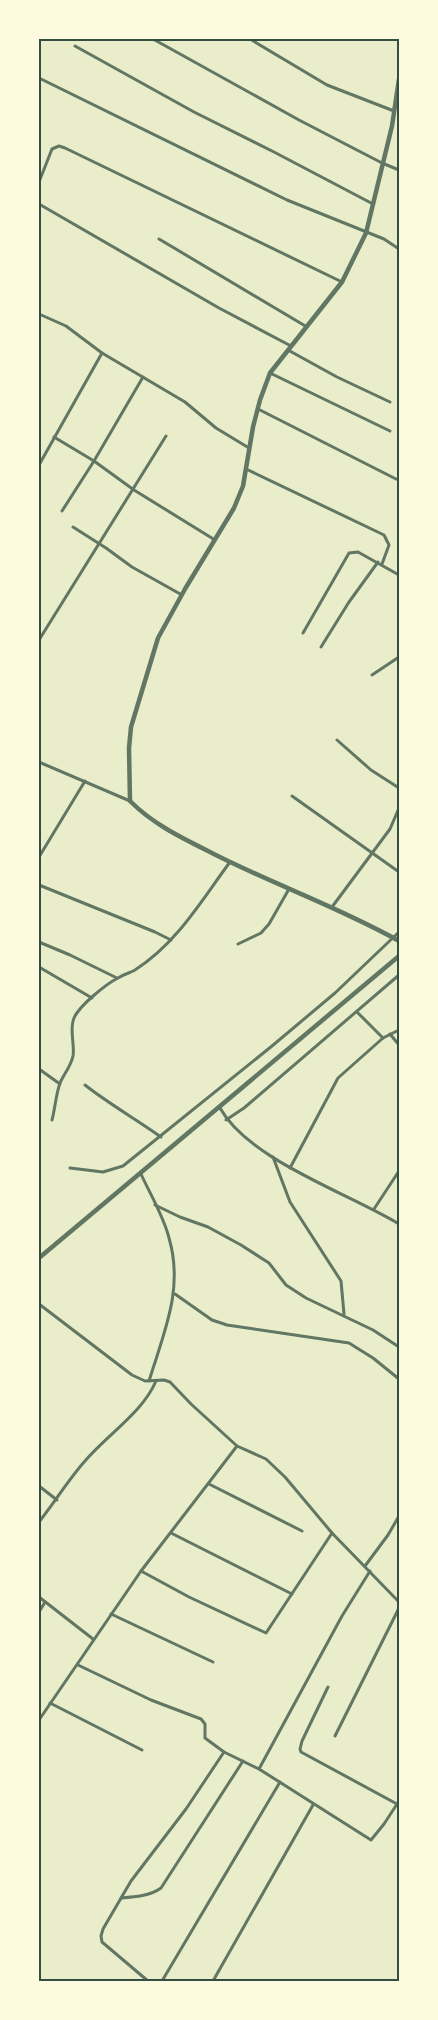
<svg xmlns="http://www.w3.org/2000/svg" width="438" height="2020" viewBox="0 0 438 2020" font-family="'DejaVu Sans',sans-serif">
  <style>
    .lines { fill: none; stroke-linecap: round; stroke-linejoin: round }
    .minor { stroke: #617663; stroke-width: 3 }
    .tertiary { stroke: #617663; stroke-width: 4.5 }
    .neatline { fill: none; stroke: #344e41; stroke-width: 2 }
  </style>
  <rect width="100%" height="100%" fill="#e9edc9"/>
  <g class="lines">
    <g class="minor">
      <polyline points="153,39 299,120 382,163 399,170"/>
      <polyline points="250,39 327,85 394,111"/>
      <polyline points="75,46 194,112 274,152 373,204"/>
      <polyline points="39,78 287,200 384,239 399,249"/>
      <polyline points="39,182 52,149 59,146 65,148 342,282"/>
      <polyline points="39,204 219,308 291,346"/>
      <polyline points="159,239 307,327"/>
      <polyline points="39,314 66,326 102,353 185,402 216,428 249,448"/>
      <polyline points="288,350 337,377 390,402"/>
      <polyline points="270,373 390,431"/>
      <polyline points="258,409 396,479"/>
      <polyline points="54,437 94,461 134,490 215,540"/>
      <polyline points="39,465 102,353"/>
      <polyline points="246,469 384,535 389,545 382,564"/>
      <polyline points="62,511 94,461 143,377"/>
      <polyline points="73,527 106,548 132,567 182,595"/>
      <polyline points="303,633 349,553 358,552 399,575"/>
      <polyline points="39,640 166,436"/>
      <polyline points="321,647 349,602 378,562"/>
      <polyline points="372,675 399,657"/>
      <polyline points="337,740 371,770 399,788"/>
      <polyline points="39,762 130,801"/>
      <polyline points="292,796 399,872"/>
      <polyline points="39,857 85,781"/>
      <polyline points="39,885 155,932 171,940"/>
      <polyline points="332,907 390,829 399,808"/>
      <polyline points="39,942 70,955 117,978"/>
      <polyline points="238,944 261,933 269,924 289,889"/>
      <polyline points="39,967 92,998"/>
      <polyline points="357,1012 383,1038"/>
      <polyline points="390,1034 399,1045"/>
      <polyline points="39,1069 60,1084"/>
      <path d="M85,1085c24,19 51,34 76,52"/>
      <path d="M220,1108c29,52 128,85 179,116"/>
      <path d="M52,1120c3,-11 4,-26 8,-37 4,-9 11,-17 13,-27 2,-12 -4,-26 1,-38 5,-12 32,-34 44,-40 6,-4 12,-5 17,-8 42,-27 66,-69 95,-108"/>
      <polyline points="226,1120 244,1108 399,975"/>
      <polyline points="273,1157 290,1202 341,1281 344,1314"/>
      <polyline points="70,1168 103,1172 123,1166 272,1046 335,993 399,932"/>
      <polyline points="290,1168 338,1078 383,1038 399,1030"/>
      <path d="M141,1174c9,20 23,43 28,64 15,51 -5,94 -20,143"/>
      <polyline points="155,1205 180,1217 208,1227 241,1245 269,1263 286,1285 306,1298 373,1330 399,1347"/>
      <polyline points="374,1209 399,1171"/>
      <polyline points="175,1294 212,1320 227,1325 349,1343 373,1358 399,1379"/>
      <polyline points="39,1304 132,1375 145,1381 164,1380 170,1382 191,1404 237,1446 266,1459 285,1477 332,1533 399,1602"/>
      <polyline points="209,1484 302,1531"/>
      <polyline points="39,1486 57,1500"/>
      <path d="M39,1522c16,-20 29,-42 46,-61 22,-26 58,-49 71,-80"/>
      <polyline points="171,1533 292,1594"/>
      <polyline points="365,1566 388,1535 399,1516"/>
      <polyline points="141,1571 189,1597 266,1633 332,1533"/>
      <polyline points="39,1597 93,1639"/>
      <polyline points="39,1612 45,1602"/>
      <polyline points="111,1614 213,1662"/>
      <polyline points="78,1665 151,1700 201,1719 205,1724 205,1738 224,1752 259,1769 371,1840 384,1824 399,1801"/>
      <polyline points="328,1687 302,1741 300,1749 301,1752 397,1804"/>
      <polyline points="50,1703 142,1750"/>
      <polyline points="39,1720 141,1571 237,1446"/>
      <polyline points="335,1736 399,1608"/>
      <polyline points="259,1769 342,1616 370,1571"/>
      <path d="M121,1898c14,-1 29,-2 40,-10l82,-127"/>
      <polyline points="148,1981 102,1942 101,1936 103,1929 131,1881 186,1809 224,1752"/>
      <polyline points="162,1981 280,1782"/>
      <polyline points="213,1981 313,1805"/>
    </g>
    <g class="tertiary">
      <path d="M399,79l-7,47 -26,107 -24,49 -72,91 -10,27 -7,27 -10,59 -9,22 -49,81 -27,49 -27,89 -2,21 1,53c22,22 48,35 76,49 63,33 131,56 193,91"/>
      <polyline points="39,1258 399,956"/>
    </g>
  </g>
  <rect width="438" height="2020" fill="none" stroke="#fefae0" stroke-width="80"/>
  <rect x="40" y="40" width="358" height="1940" class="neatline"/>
</svg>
